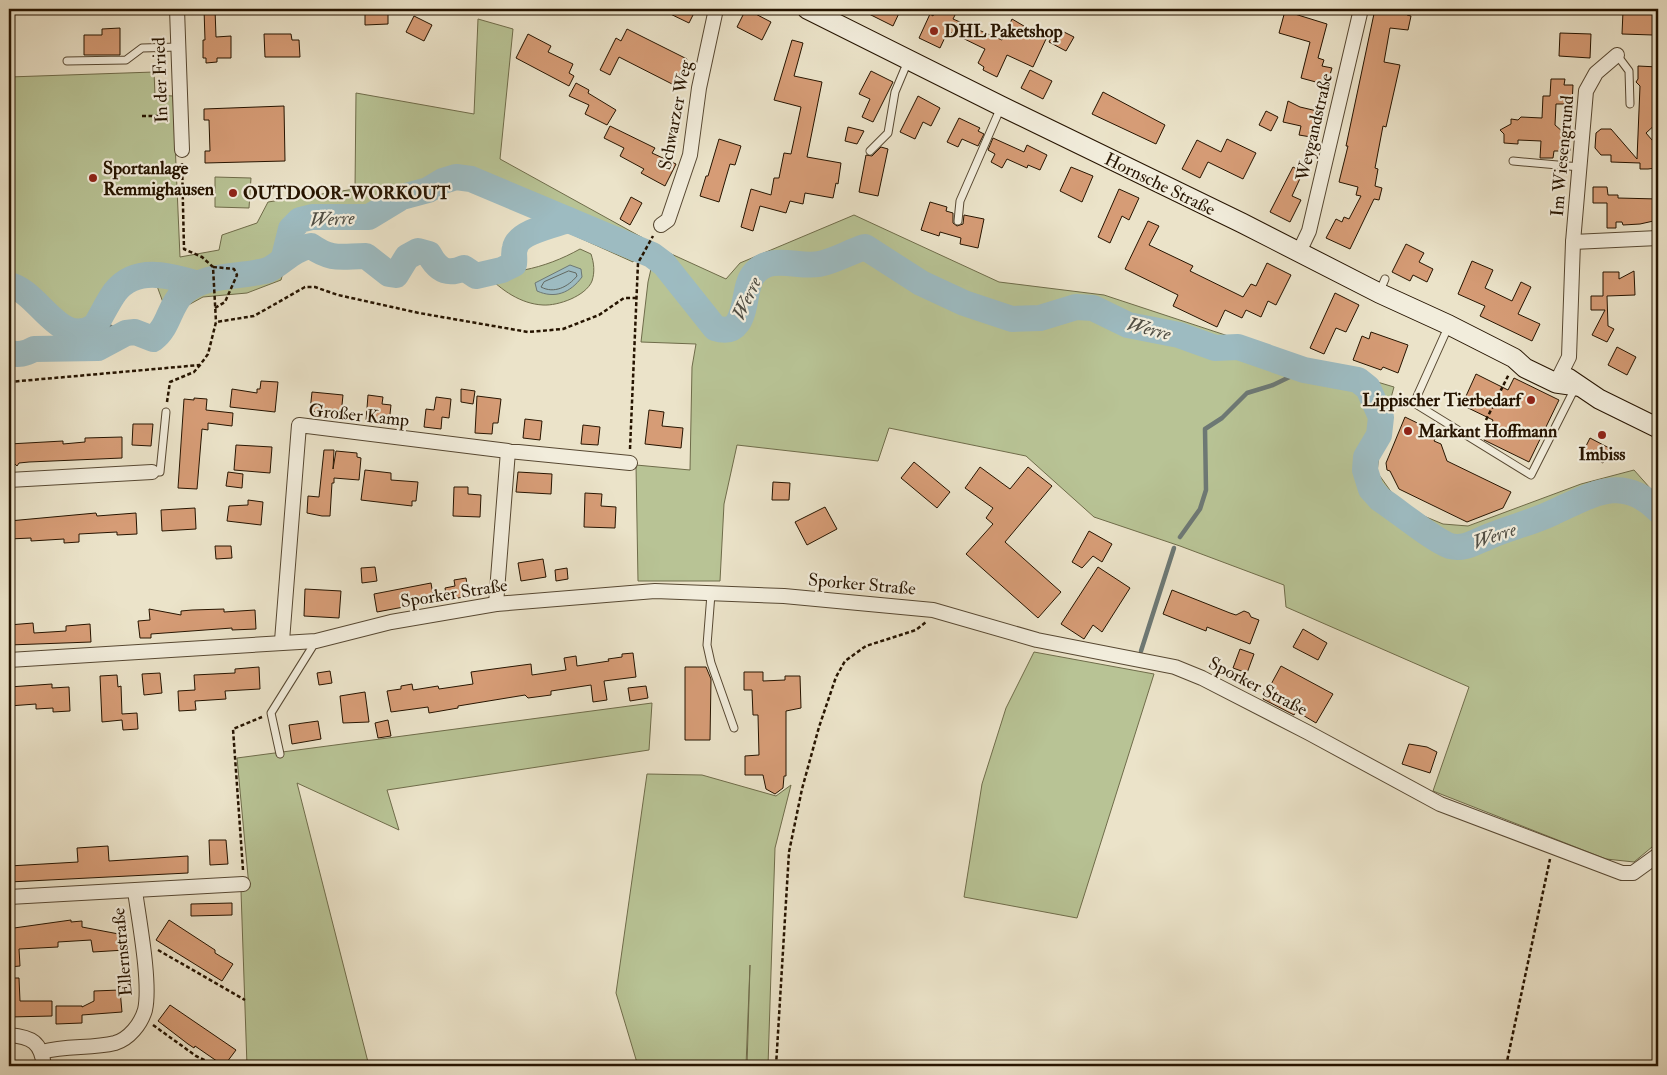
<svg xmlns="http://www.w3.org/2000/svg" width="1667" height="1075" viewBox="0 0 1667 1075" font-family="'IM FELL Double Pica',serif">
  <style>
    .green { fill: #b8c395; stroke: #6f6c4a }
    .water { fill: #9dbbc1; stroke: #6d7874 }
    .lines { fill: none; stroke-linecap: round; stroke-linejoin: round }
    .shore { stroke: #626860; stroke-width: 1 }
    .stream { stroke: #6d7874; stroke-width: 4.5 }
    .river { stroke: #9dbbc1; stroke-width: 26 }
    .building { fill: #d69c76; stroke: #261400 }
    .lane-casing { stroke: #574832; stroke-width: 9 }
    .street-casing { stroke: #574832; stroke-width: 16 }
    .secondary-casing { stroke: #261400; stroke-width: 21 }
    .path { stroke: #261400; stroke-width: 2.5; stroke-dasharray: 4 2.5; stroke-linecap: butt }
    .lane { stroke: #f2eddc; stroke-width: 7 }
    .street { stroke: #f2eddc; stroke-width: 14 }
    .secondary { stroke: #f2eddc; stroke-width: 19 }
    .poi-dot { fill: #8f2418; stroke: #f2eddc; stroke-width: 2 }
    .labels { text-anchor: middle; stroke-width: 4.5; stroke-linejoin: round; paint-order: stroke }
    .poi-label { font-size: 18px; font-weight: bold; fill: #261400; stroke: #f2eddc; text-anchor: start }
    .street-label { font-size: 18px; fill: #261400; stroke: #f2eddc }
    .water-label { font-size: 19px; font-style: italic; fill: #504e44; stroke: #f2eddc }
  </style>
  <rect width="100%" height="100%" fill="#ebe3c9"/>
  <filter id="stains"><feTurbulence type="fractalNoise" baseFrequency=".004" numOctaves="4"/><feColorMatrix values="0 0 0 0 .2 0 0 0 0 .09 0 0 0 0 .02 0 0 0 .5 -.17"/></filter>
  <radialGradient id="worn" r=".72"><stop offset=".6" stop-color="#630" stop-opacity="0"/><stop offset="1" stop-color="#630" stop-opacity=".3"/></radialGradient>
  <g class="green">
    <polygon points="478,19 513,29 500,159 643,238 633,262 465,186 419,192 358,217 297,222 281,280 247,293 203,297 168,316 157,286 136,283 99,336 61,337 13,294 9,294 9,77 154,72 155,95 173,96 180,257 219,250 222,235 257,223 268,202 355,189 356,93 474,114"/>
    <polygon points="215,177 251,178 249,208 215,207"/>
    <polygon points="854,215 999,282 1104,295 1304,361 1298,377 1307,361 1394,387 1382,430 1377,472 1402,507 1443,524 1468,526 1581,484 1634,470 1658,497 1658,842 1634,862 1606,859 1433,791 1469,687 1286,607 1284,585 1180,546 1094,517 1026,456 889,428 878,461 737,445 724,504 720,581 638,581 636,465 690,470 692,367 696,344 641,342 648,282 656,247 726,279 740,263"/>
    <path d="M580,249l11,5c3,9 4,18 1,27 -6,15 -34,25 -49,24 -22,-1 -42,-15 -56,-30l27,-11 10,6c20,-4 38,-11 56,-21z"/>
    <polygon points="1034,652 1154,674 1077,918 964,897 982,784 1006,708"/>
    <polygon points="652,703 649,750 387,790 399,830 297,783 369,1066 247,1066 241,891 249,887 237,758"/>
    <polygon points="647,774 702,775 776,796 791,785 775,848 768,1066 747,1066 750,965 746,1066 638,1066 616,993"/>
  </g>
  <path class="water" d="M570,265l11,4 1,8c-12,16 -27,22 -45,14l-2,-8z"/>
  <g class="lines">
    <path class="shore" d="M569,271l7,2 1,3c-9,11 -23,18 -36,11l3,-5z"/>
    <g class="stream">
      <polyline points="99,319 123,335"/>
      <polyline points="1180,537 1200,509 1206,490 1205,429 1222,418 1247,393 1273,385 1304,370"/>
      <polyline points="1141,651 1174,548"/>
    </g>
    <g class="river">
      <path d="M284,257l7,-28 9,-9 12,-3h57l33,-20 26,-7 15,-9 13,-4 15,2 181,76 12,9 51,64c35,11 26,-37 38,-53 16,-22 45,-7 66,-11 16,-3 30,-12 46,-17l56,36 43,20 48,16 28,-1 36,-11 17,1 35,17 51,10 36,13 23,-1 66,23 54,10 10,8 13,29 -2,18 -13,22 -1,13 6,19 9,10c17,11 53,41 70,47 14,4 27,-5 40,-10 21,-9 44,-14 64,-24 38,-17 68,-38 104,-2"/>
      <path d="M9,285c30,6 51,65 86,41 7,-11 12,-23 20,-34 20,-26 53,-17 80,-9"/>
      <path d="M9,353c10,2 16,1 25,-4l64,-1 28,-15 9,-1 18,7c16,-12 16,-32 29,-45 21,-21 59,-16 86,-24 16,-8 24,-21 43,-24 21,15 31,10 55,10l23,18 7,1 11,-18 11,-6 11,3c8,15 17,22 35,14l12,8 26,-6 12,-6c1,-6 -1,-11 1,-16 3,-16 39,-23 53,-28"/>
    </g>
  </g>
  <g class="building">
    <polygon points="204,9 215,9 216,37 231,36 231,58 217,58 217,62 206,63 206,58 203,58 203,40 205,40"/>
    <polygon points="365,9 388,9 388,24 365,25"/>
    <polygon points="660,9 696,9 689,23"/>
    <polygon points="746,9 771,22 762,40 737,27"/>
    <polygon points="859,9 901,9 893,26"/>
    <polygon points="936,9 958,9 953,19 1002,40 1012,19 1046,39 1033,67 1007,55 997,77 983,70 984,67 978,63 985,49 948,31 940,48 919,38 930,14 933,16"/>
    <polygon points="1375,9 1408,9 1407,15 1411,16 1408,30 1390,28 1384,62 1400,65 1386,127 1383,126 1375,168 1378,169 1375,186 1382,188 1379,200 1374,199 1350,249 1326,238 1336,219 1342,222 1344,217 1349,219 1361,196 1356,195 1358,187 1339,182 1348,146 1346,146"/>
    <polygon points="1285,11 1327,24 1318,58 1324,60 1322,66 1332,68 1327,85 1301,78 1310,42 1279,33"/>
    <polygon points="1623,11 1654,12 1653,35 1622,34"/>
    <polygon points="414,16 432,25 424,41 406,32"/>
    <polygon points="120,28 120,55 84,55 84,35 102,35 102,29"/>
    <polygon points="1056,28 1074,37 1066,51 1049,42"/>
    <polygon points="627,29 687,59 674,85 619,57 610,75 600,70 616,38 621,41"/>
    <polygon points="1560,33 1591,34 1590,58 1559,56"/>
    <polygon points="264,34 291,34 292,40 299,40 300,57 265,57"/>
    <polygon points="528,34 551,46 548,52 573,64 569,73 574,76 569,86 516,58"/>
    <polygon points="792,40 803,43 794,76 822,82 807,157 841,163 838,184 836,183 833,198 805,193 803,204 790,201 786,213 760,206 753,231 741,227 751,189 771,195 774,178 779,178 784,153 791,154 801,107 774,100"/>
    <polygon points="1638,66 1658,67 1658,122 1646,133 1658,147 1656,149 1656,168 1648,169 1640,169 1640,163 1611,162 1611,155 1601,155 1595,148 1596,133 1601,129 1611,129 1637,159 1640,86 1636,82 1638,79"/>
    <polygon points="1030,70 1052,81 1043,99 1021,88"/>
    <polygon points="871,71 893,82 873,122 862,117 870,99 859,94"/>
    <polygon points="1551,79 1565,79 1564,85 1573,85 1572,104 1556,104 1555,125 1563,132 1570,133 1570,151 1554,151 1553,158 1540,158 1541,141 1518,140 1518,144 1504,143 1504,134 1500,130 1511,124 1511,119 1518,120 1521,117 1542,118 1543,96 1550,96"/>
    <polygon points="576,83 589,90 588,93 616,110 607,125 585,114 589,105 569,96"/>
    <polygon points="1103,92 1165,125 1156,144 1092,114"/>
    <polygon points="918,96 940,108 931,126 923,122 915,139 900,132"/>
    <polygon points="1288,101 1300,107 1317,111 1311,137 1299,135 1301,126 1283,122"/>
    <polygon points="284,106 285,161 205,163 205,151 210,151 209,120 204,120 204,109"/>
    <polygon points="1266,111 1278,117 1271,131 1259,125"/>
    <polygon points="959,118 980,128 978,131 984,134 978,146 962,139 958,147 947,142"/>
    <polygon points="610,126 655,148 652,153 676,164 665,186 641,173 644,169 620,156 624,148 604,138"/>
    <polygon points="848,127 864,131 857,144 845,141"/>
    <polygon points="993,138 1024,152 1027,145 1047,155 1040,170 1028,165 1027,168 1007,159 1002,168 991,162 995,154 988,150"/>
    <polygon points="719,139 741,146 735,165 730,164 719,202 700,196 706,176 708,176"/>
    <polygon points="1227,139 1256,153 1243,179 1208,162 1200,178 1182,169 1197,140 1221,152"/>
    <polygon points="881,147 888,149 878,196 859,192 866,155 872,156"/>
    <polygon points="1071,167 1093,176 1082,202 1060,191"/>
    <polygon points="1293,167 1303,172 1292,196 1301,200 1290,222 1270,212"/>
    <polygon points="1593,187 1607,187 1608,195 1618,195 1618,198 1658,199 1658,220 1640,224 1623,225 1622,222 1616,222 1616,228 1607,228 1607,203 1593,203"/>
    <polygon points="1119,189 1139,198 1129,220 1122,216 1110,243 1098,237"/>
    <polygon points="631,197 642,203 630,225 620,219"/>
    <polygon points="930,202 947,207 946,211 953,213 953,223 957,226 963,224 964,215 984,219 978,248 960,244 961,238 940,232 939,236 921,230"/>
    <polygon points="1148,221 1159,226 1149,245 1193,266 1190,271 1243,297 1251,284 1256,286 1267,263 1291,275 1276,305 1268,301 1261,317 1246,310 1242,318 1225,310 1217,327 1173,306 1178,295 1125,269"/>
    <polygon points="1406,244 1424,253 1419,262 1433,269 1427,282 1413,275 1410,281 1392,272"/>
    <polygon points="1472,261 1493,270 1485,288 1512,301 1521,282 1531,287 1518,314 1540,324 1532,341 1480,316 1485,306 1458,294"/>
    <polygon points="1634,271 1635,295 1607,296 1608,326 1614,329 1607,342 1592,335 1605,310 1591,310 1591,296 1603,296 1603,272 1619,272 1619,279"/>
    <polygon points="1335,293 1359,305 1346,332 1336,328 1324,354 1310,348"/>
    <polygon points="1371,332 1408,345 1398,373 1383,367 1381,370 1353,360 1362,336 1369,339"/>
    <polygon points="1617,347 1636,357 1627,375 1608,365"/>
    <polygon points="1476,374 1508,390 1514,378 1559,400 1529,462 1484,440 1493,420 1462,405"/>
    <polygon points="261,381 278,382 275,412 230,407 232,389 257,393 257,389 260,389"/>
    <polygon points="461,389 475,391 473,404 461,402"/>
    <polygon points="312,392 343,395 341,415 310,411"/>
    <polygon points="368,395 383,397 382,404 391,405 389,423 366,421"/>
    <polygon points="477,396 501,399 498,423 493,423 492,434 475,433"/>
    <polygon points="436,397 451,399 449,418 442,417 441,429 424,427 426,409 434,410"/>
    <polygon points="194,398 207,399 206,410 233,413 232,426 208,423 208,430 202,429 197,489 178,488 184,399 194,400"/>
    <polygon points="649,410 664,412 662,426 683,428 681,448 645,444"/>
    <polygon points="1405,417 1438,433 1434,441 1441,444 1447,461 1511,492 1503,508 1467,522 1399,489 1390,471 1387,470 1386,463"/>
    <polygon points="525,419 542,421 540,440 523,438"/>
    <polygon points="133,424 153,424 151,446 132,445"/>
    <polygon points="583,425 600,427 598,445 581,444"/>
    <polygon points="122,437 122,458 29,462 19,463 17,466 14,463 9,464 9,444 63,441 63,444 85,442 85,438"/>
    <polygon points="1590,438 1611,449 1603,463 1583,452"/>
    <polygon points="236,445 272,447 270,473 234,470"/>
    <polygon points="324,450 334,450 333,469 336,451 357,453 357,457 361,458 359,480 334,478 334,483 332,483 330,516 322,516 307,513 308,496 319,497"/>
    <polygon points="914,462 950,492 937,508 901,478"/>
    <polygon points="980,467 1010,489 1028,467 1052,486 1005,542 1061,592 1038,618 966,554 993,524 986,518 993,508 965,488"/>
    <polygon points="365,470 391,473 391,480 418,482 416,501 412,501 412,506 361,500"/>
    <polygon points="228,472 243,474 242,488 226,486"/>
    <polygon points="518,472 552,474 551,494 516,492"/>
    <polygon points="773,482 790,483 789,500 772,500"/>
    <polygon points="454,487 468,487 468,494 481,495 480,517 453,516"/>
    <polygon points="585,493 602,494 601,506 616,507 615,528 584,527"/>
    <polygon points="248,500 263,502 261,525 227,521 229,506 248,505"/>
    <polygon points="825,507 837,529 807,545 795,522"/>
    <polygon points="195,508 196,529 162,531 161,510"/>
    <polygon points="96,513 97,516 136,513 137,534 117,535 117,532 79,534 79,542 64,543 64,539 31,541 31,538 9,539 9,521"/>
    <polygon points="1089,531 1112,544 1102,562 1093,556 1082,568 1072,562"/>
    <polygon points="215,546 231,546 232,558 216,559"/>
    <polygon points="543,559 546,577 521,581 518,563"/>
    <polygon points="375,567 377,581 362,583 361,568"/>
    <polygon points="1098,567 1130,588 1102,632 1093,625 1084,639 1061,624"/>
    <polygon points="567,568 568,579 556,581 555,570"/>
    <polygon points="466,578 469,596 447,600 445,588 455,586 454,580"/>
    <polygon points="431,583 433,595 408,599 409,606 377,612 374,594"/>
    <polygon points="305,589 341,591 339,618 304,616"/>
    <polygon points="1172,590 1230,613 1236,615 1244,611 1249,613 1251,617 1259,620 1250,644 1207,627 1206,631 1163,614"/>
    <polygon points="149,609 181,615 181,611 192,610 224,609 224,612 255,610 256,629 232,630 232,628 151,634 151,638 140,638 138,621 150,620"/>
    <polygon points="33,623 34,633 66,631 66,626 90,624 91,642 9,645 9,625"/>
    <polygon points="1303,629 1327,643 1318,660 1293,647"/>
    <polygon points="1240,649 1254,654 1247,673 1233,668"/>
    <polygon points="633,653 636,677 604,681 607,700 593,702 591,685 551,691 551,695 528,698 525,695 458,706 458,708 429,713 428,707 391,712 387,691 401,689 401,686 412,684 413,690 438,686 439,689 473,684 471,672 531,664 532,675 566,670 564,658 576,656 577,666 609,661 608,659 622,657 622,654"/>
    <polygon points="1281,666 1333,694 1316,723 1296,711 1294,715 1263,699"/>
    <polygon points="259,667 260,689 225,691 226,699 195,701 196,710 179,711 178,691 195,690 194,675 235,673 235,669"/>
    <polygon points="685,667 706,667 711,679 710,740 685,740"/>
    <polygon points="330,671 332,683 319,685 317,673"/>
    <polygon points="744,672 763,672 763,681 785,680 785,676 800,676 801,708 786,711 786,776 784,776 783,788 775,794 766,789 763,775 745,775 745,756 759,755 758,715 753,715 752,690 744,690"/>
    <polygon points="160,673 162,693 144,695 142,674"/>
    <polygon points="117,675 118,687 121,686 122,714 137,713 138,729 123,730 122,720 102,722 100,676"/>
    <polygon points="52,684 52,688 69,687 70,711 53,712 53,708 36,709 36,704 9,706 9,687"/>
    <polygon points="646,686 648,698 630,701 628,688"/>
    <polygon points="365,692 369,722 343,723 340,696"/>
    <polygon points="388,720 391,736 378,738 375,723"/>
    <polygon points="318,721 321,739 292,744 289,725"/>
    <polygon points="1409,744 1427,747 1437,752 1430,773 1402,764"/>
    <polygon points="209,840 226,840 228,864 210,865"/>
    <polygon points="108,846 109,861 188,856 188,873 9,882 9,866 78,862 77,848"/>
    <polygon points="232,903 232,915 191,916 191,904"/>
    <polygon points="71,920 71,922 82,921 82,927 124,935 125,950 93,952 91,940 58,942 58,947 19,949 20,966 9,967 9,933 14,933 14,928"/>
    <polygon points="169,920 215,950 215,953 233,964 222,981 156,940"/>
    <polygon points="9,978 19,978 20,1001 52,1001 52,1016 9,1017"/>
    <polygon points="120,990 122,1012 82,1015 82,1023 56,1024 56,1006 82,1006 82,1007 94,1001 94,991"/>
    <polygon points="170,1005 236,1050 224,1066 195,1046 194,1048 188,1044 158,1021"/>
  </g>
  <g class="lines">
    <g class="lane-casing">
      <g id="lane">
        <polyline points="1617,55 1629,71 1630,104"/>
        <polyline points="67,61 126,60 142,48 178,47"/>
        <polyline points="870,151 888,133 895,92 908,61"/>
        <polyline points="1513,161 1580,167"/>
        <polyline points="958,221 960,201 1001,107"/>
        <polyline points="1379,293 1385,279"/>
        <polyline points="1449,325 1414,403 1531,475 1575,388"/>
        <polyline points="1658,331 1658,363"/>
        <polyline points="152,472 160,472 166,412"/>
        <polyline points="711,594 707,645 711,663 734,728"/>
        <polyline points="280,754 271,713 316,641"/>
      </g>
    </g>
    <g class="street-casing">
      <g id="street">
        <polyline points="177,9 182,150"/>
        <polyline points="661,225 668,220 690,155 699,88 716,9"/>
        <polyline points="1573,242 1586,91 1596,73 1617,55"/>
        <polyline points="1299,252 1309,231 1361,9"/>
        <polyline points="1556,383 1569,357 1573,242 1658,238"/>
        <polyline points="9,480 152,472"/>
        <polyline points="496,604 508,451"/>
        <polyline points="282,641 299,425 508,451 630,463"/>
        <polyline points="9,660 316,641 391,622 496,604 655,591 784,596 933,610 1037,640 1175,667 1202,678 1309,733 1440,804 1622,873 1633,873 1658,855"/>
        <polyline points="9,897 243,884"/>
        <path d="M9,1035c23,2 32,7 35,31"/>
        <path d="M42,1052c25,-7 49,-3 73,-9 14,-4 26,-19 30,-33 6,-26 -6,-90 -10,-119"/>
      </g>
    </g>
    <g class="secondary-casing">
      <g id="secondary">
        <polyline points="807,9 1001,106 1242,223 1379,293 1449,325 1514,358 1525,368 1556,383 1577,386"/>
        <polyline points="1568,378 1599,399 1658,428"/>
      </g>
    </g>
    <g class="path">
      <polyline points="142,116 166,116"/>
      <polyline points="182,163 184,249 202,257 213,267 216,322"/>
      <polyline points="213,267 234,269 237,275 225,302 215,308"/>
      <polyline points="9,382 200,365 208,354 216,322 254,316 305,287 315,287 338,295 419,313 528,332 563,329 599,315 624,298 638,298"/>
      <polyline points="167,402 170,382 194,372 200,365"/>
      <polyline points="1486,420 1509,374"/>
      <polyline points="630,449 638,263 653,236"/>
      <polyline points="243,870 233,729 262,717"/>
      <polyline points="158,950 245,1000"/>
      <polyline points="153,1025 196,1056 217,1066"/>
      <polyline points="776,1066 789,852 802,789 819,727 836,677 845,661 866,646 916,630 926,622"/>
      <polyline points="1506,1066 1550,859"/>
    </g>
    <use href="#lane" class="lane"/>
    <use href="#street" class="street"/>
    <use href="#secondary" class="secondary"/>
  </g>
  <g class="poi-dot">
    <circle cx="934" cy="31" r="5"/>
    <circle cx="93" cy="178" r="5"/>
    <circle cx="233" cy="193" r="5"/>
    <circle cx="1531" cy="400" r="5"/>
    <circle cx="1408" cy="431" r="5"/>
    <circle cx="1602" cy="435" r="5"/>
  </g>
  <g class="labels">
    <g class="poi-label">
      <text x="944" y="37">DHL Paketshop</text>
      <text x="103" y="174">Sportanlage<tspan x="103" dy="21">Remmighausen</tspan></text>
      <text x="243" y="199">OUTDOOR-WORKOUT</text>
      <text x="1521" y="406" text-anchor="end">Lippischer Tierbedarf</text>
      <text x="1418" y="437">Markant Hoffmann</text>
      <text x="1602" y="460" text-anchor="middle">Imbiss</text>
    </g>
    <g class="street-label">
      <text transform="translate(160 80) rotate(-92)" y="6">In der Fried</text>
      <text transform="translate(675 115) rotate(-79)" y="6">Schwarzer Weg</text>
      <text transform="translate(1314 127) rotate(-77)" y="6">Weygandstraße</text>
      <text transform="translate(1562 156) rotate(-85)" y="6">Im Wiesengrund</text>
      <text transform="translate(1160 184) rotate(26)" y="6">Hornsche Straße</text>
      <text transform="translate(359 415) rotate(6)" y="6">Großer Kamp</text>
      <text transform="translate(862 584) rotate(5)" y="6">Sporker Straße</text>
      <text transform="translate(454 593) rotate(-9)" y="6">Sporker Straße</text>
      <text transform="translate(1258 686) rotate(27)" y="6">Sporker Straße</text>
      <text transform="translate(122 952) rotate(-95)" y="6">Ellernstraße</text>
    </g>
    <g class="water-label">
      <text transform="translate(332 218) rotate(-3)" y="7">Werre</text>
      <text transform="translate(746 298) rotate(-65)" y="7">Werre</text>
      <text transform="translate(1149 328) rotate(14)" y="7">Werre</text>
      <text transform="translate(1494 535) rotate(-19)" y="7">Werre</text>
    </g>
  </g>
  <rect width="1667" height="1075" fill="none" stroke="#ebe3c9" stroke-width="30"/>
  <rect x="10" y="10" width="1647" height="1055" fill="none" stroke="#261400" stroke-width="2.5"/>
  <rect x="15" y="15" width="1637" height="1045" fill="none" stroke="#261400"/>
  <rect width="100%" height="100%" filter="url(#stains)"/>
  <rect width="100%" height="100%" fill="url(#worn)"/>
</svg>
